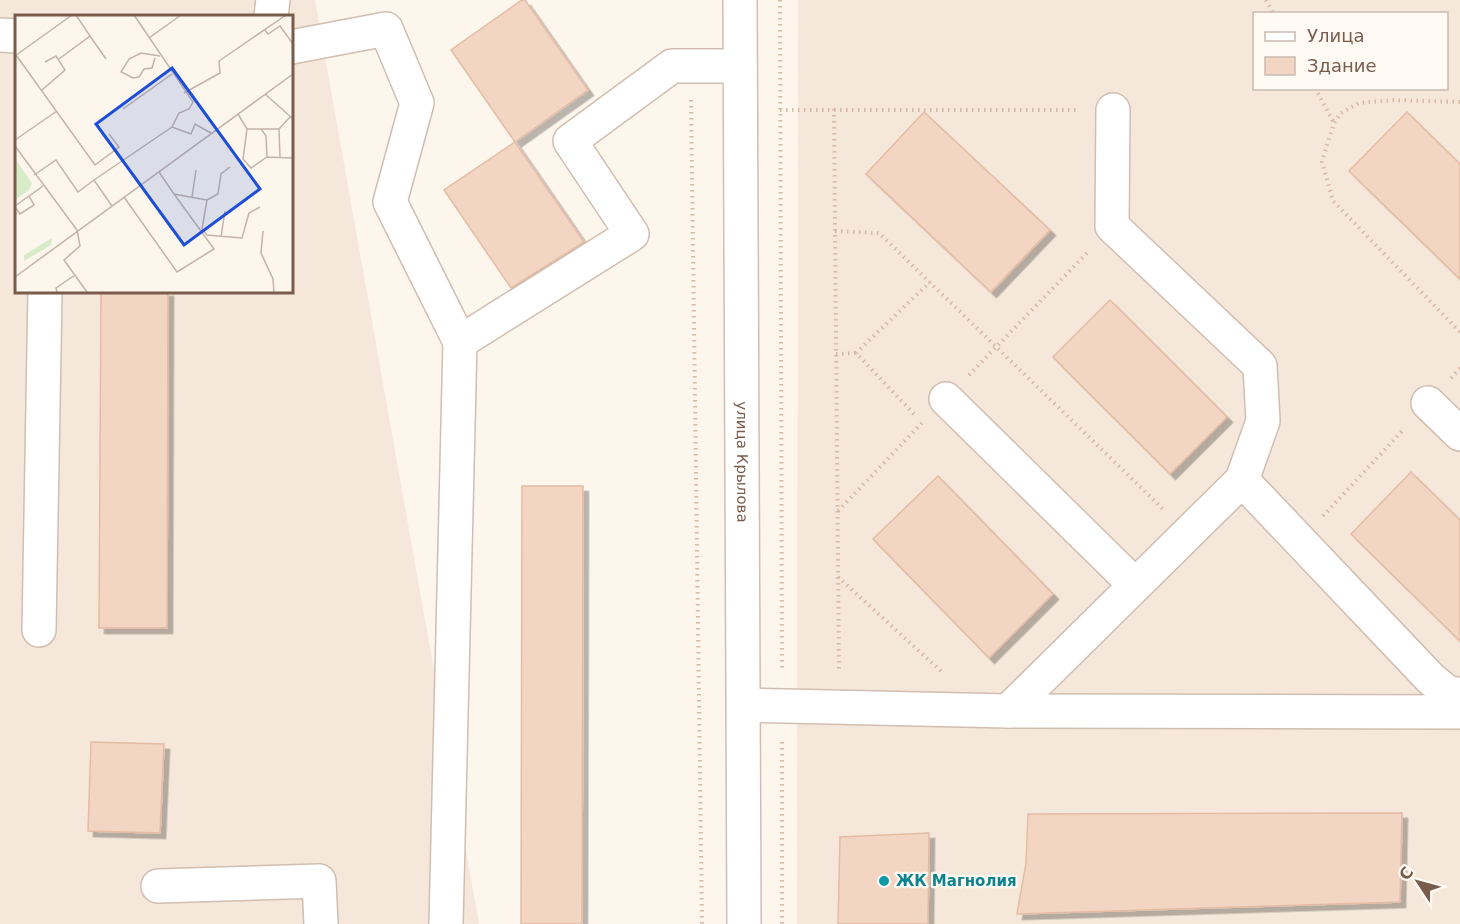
<svg xmlns="http://www.w3.org/2000/svg" width="1460" height="924" viewBox="0 0 1460 924" font-family="'DejaVu Sans',sans-serif">
  <style>
    .residential { fill: #f5e8da; fill-rule: evenodd }
    .building { fill: #f3d5c3; stroke: #e6bba3; stroke-width: 1.5; filter: url(#shadow) }
    .lines { fill: none; stroke-linecap: round; stroke-linejoin: round }
    .minor-casing { stroke: #d1beb0; stroke-width: 36 }
    .path { stroke: #d9b8a5; stroke-width: 4; stroke-dasharray: 1.5 4.5; stroke-linecap: butt }
    .minor { stroke: #fff; stroke-width: 33 }
    .culture-dot { fill: #0f9aa8; stroke: #fffaf3; stroke-width: 2 }
    .labels { text-anchor: middle; stroke-width: 4.5; stroke-linejoin: round; paint-order: stroke }
    .street-label { font-size: 15px; fill: #7a5c4d; stroke: #fffaf3 }
    .culture-label { font-size: 15px; font-weight: bold; fill: #0d838f; stroke: #fffaf3; text-anchor: start }
    .inset-road { fill: none; stroke: #c5b3a7; stroke-width: 1.5 }
    .view { fill: #1d4ed8; fill-opacity: 0.15; stroke: #1d4ed8; stroke-width: 3 }
    .inset-edge { fill: none; stroke: #7a5c4d; stroke-width: 3 }
  </style>
  <defs>
    <filter id="shadow"><feDropShadow dx="5.5" dy="5.5" stdDeviation="0" flood-color="#0004"/></filter>
  </defs>
  <rect width="100%" height="100%" fill="#fdf6ec"/>
  <g class="residential">
    <path d="M0,0h315l164,924h-479zM16,16h275v275h-275z"/>
    <path d="M798,0h662v924h-663zM1254,14h192v74h-192z"/>
  </g>
  <g class="building">
    <polygon points="522,0 525,0 588,90 515,142 451,50"/>
    <polygon points="924,112 1050,230 991,292 866,174"/>
    <polygon points="1407,112 1460,164 1460,279 1349,171"/>
    <polygon points="515,142 584,242 511,288 444,190"/>
    <polygon points="101,291 168,291 167,628 99,628"/>
    <polygon points="1110,300 1227,417 1170,474 1053,357"/>
    <polygon points="1411,472 1460,520 1460,641 1351,534"/>
    <polygon points="938,476 1053,594 989,658 873,539"/>
    <polygon points="522,486 583,486 582,924 521,924"/>
    <polygon points="91,742 164,744 160,833 88,831"/>
    <polygon points="1402,813 1400,902 1017,914 1026,863 1028,814"/>
    <polygon points="929,833 928,924 838,924 840,837"/>
  </g>
  <g class="lines">
    <g class="minor-casing">
      <g id="minor">
        <path id="s1" d="M740,0l4,924"/>
        <polyline points="271,16 273,0"/>
        <polyline points="0,35 16,36"/>
        <polyline points="291,47 386,29 417,103 390,202 460,342"/>
        <polyline points="1113,110 1112,226 1260,366 1263,421 1242,480"/>
        <polyline points="946,399 1135,585"/>
        <polyline points="1428,403 1460,434"/>
        <polyline points="39,630 45,291"/>
        <polyline points="744,705 1008,711 1242,480 1431,679 1447,692 1460,695"/>
        <polyline points="1008,711 1460,712"/>
        <polyline points="158,886 319,881 321,924"/>
        <polyline points="446,924 460,342 632,234 570,141 672,66 740,66"/>
      </g>
    </g>
    <g class="path">
      <polyline points="780,0 782,671"/>
      <polyline points="1266,0 1274,14"/>
      <polyline points="1315,88 1334,123"/>
      <polyline points="691,100 702,924"/>
      <polyline points="1460,102 1394,100 1359,103 1341,113 1334,123 1322,162 1333,201 1460,332"/>
      <polyline points="834,109 839,673"/>
      <polyline points="780,110 1079,110"/>
      <polyline points="835,231 879,233 1164,510"/>
      <polyline points="836,354 856,353"/>
      <polyline points="969,375 1089,251"/>
      <polyline points="1451,378 1460,368"/>
      <polyline points="914,414 856,353 930,282"/>
      <polyline points="838,511 922,423"/>
      <polyline points="1323,516 1404,429"/>
      <polyline points="838,577 943,673"/>
      <polyline points="782,742 782,924"/>
    </g>
    <use href="#minor" class="minor"/>
  </g>
  <circle class="culture-dot" cx="884" cy="881" r="6"/>
  <g class="labels">
    <g class="street-label">
      <text dy="5" stroke="none"><textPath href="#s1" startOffset="462">улица Крылова</textPath></text>
    </g>
    <g class="culture-label">
      <text x="896" y="886">ЖК Магнолия</text>
    </g>
  </g>
  <g transform="translate(15 15)">
    <rect width="278" height="278" fill="#fdf6ec"/>
    <path d="M0,144l17,24 -3,7 -14,10zM37,223l-1,7 -27,16v-6z" fill="#d8ecc9"/>
    <path class="inset-road" d="M119,0l59,87 -4,7 -10,4 -7,14M250,15l3,4 12,-8 13,18M75,21l16,23M134,23l32,-23M1,40l79,110 24,-18 -10,-13M0,41l57,-41M140,43l-3,10 -8,1 -5,8 -6,1 -12,-6 8,-13 12,-6 19,3M44,44l31,-23 -14,-21M27,75l23,-20 -9,-14 -11,6M169,78l36,-20 -1,-12 67,-46M250,79l27,24M108,94l49,-35M223,99l9,15 -4,30 8,9 16,-11 26,1M232,114h32l11,-12M246,114l5,7 1,21M264,114l1,28M0,125l42,-29M0,131l62,84M144,157l15,22 33,6 -5,29 5,6 35,3 7,-25 11,-6M19,160l22,-15 22,32 16,-12 18,26M79,165l78,-53 19,7 4,-10 16,9M109,182l53,75 37,-23 -40,-55M177,182l4,-27M192,185l11,-6 3,-20 9,-7M0,191l28,-20M0,192l5,7 14,-9 -5,-9M62,215l3,16 -16,14 23,32M248,216l-2,22 12,26 1,13M206,222l4,-26M0,262l278,-203M42,277l-1,-4 19,-13"/>
    <path class="view" d="M157,53l88,121 -76,56 -88,-121z"/>
    <rect width="278" height="278" class="inset-edge"/>
  </g>
  <rect x="1253" y="12" width="195" height="78" fill="#fffaf3" stroke="#cabbb1" stroke-width="1.5"/>
  <rect x="1265" y="32" width="30" height="9" fill="#ffffff" stroke="#cabbb1" stroke-width="1.5"/>
  <text x="1307" y="42" font-size="18" fill="#7a5c4d">Улица</text>
  <rect x="1265" y="57" width="30" height="18" fill="#f3d5c3" stroke="#cabbb1" stroke-width="1.5"/>
  <text x="1307" y="72" font-size="18" fill="#7a5c4d">Здание</text>
  <g transform="translate(1418 882) rotate(306)" stroke="#fffaf3" stroke-width="4.5" paint-order="stroke">
  <path d="M0-4.5L10 22L0 15L-10 22Z" fill="#7a5c4d"/>
  <text y="-9" font-size="16" font-weight="bold" text-anchor="middle" fill="#7a5c4d">С</text>
  </g>
</svg>
